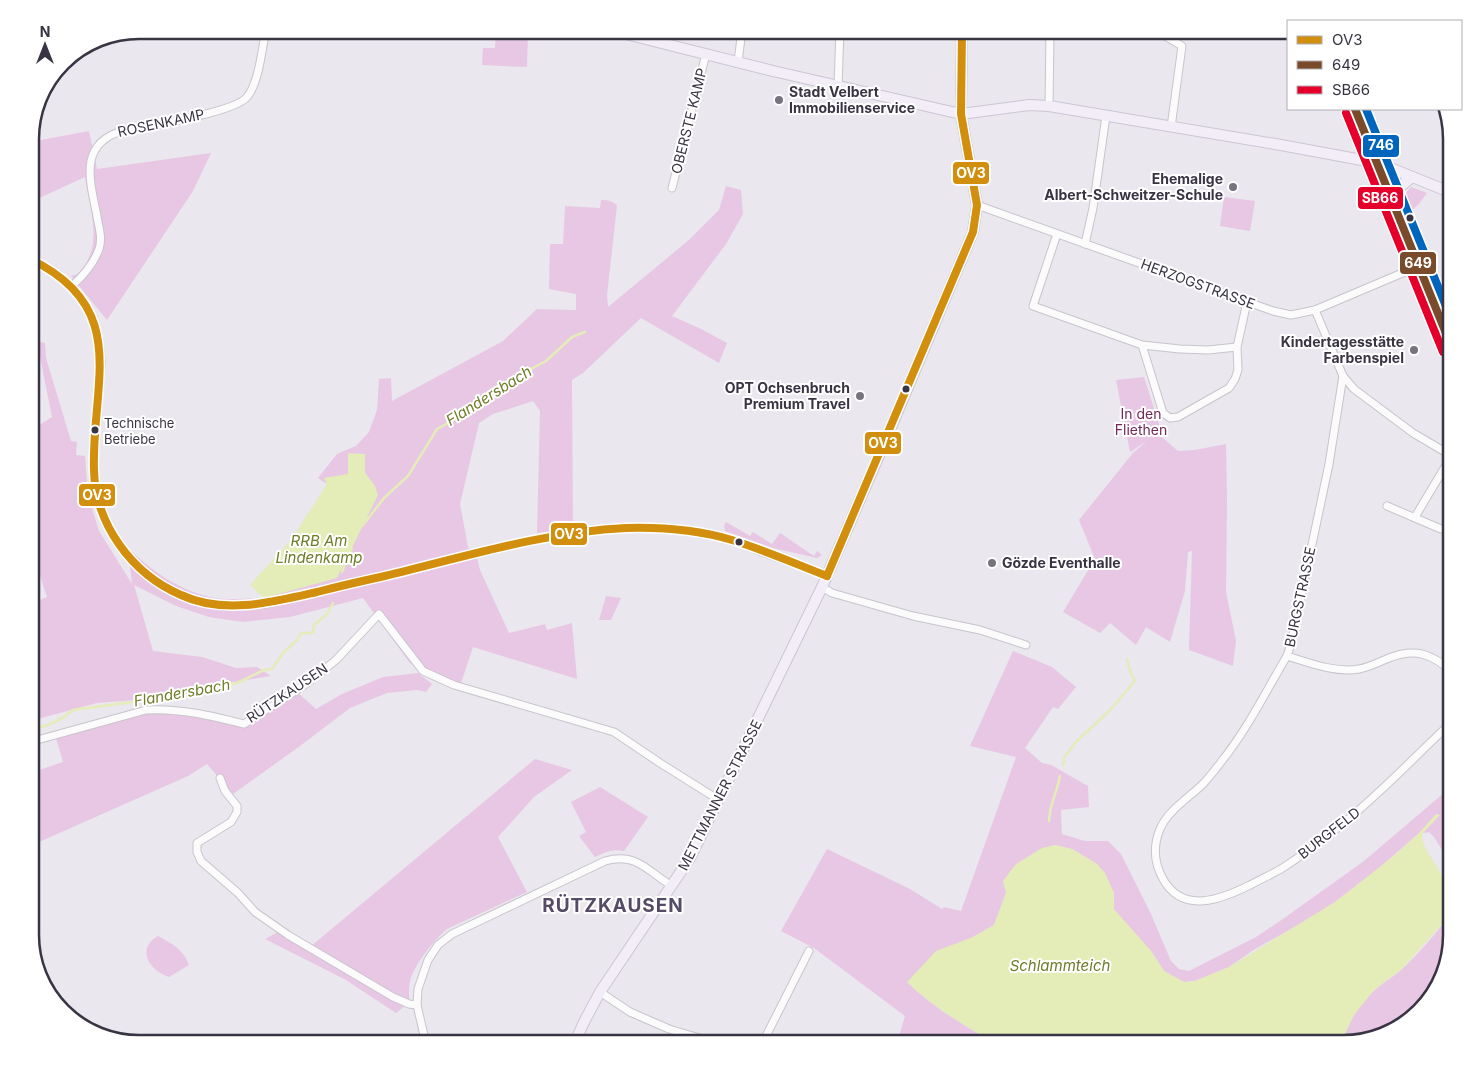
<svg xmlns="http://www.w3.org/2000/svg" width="1482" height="1074" viewBox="0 0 1482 1074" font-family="Inter,sans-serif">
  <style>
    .green { fill: #e7c7e3 }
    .water { fill: #e4ecb7 }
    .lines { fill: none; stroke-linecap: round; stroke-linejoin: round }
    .stream { stroke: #e4ecb7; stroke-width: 2.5 }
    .street-casing { stroke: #c8c4cc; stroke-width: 9 }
    .secondary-casing { stroke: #cdc5d4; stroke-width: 12 }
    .street { stroke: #fcfbfc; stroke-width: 7 }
    .secondary { stroke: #f2edf6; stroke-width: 10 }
    .bus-1-casing { stroke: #fff; stroke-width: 11 }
    .bus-2-casing { stroke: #fff; stroke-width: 11 }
    .bus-3-casing { stroke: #fff; stroke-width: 11 }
    .bus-4-casing { stroke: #fff; stroke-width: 11 }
    .bus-1 { stroke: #d18f0d; stroke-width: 8 }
    .bus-2 { stroke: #7a4b2a; stroke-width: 8 }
    .bus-3 { stroke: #e4002b; stroke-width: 8 }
    .bus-4 { stroke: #0065bd; stroke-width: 8 }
    .poi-dot { fill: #77737f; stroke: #fff; stroke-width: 2 }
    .bus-dot { fill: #393443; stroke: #fff; stroke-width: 2 }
    .labels { text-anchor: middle; stroke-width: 4; stroke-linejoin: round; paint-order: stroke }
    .bus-label { font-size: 13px; fill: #393443; stroke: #fff; text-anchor: start }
    .poi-label { font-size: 14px; font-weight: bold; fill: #393443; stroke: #fff; text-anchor: end }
    .street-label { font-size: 14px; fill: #393443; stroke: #fff }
    .park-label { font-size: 14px; fill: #732957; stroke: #fff }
    .water-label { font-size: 15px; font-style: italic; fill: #6e7d27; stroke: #fff }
    .district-label { font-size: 19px; font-weight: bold; letter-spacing: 1px; fill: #554b66; stroke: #fff }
    .rim { fill: none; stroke: #393443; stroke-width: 2.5 }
    .line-badge { stroke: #fff; stroke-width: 2 }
    .badge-label { font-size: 14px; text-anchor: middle; font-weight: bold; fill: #fff }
  </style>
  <rect width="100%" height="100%" fill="#eae7ee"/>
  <g class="green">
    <polygon points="496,30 528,30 527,67 482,65 483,48 495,48"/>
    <path d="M89,131l8,38 114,-16 -18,38 -86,129 -36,-44c7,-1 10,-5 14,-11 17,-26 4,-60 0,-88l-50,23h-5v-58z"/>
    <path d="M726,186l15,4 2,24 -17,30 -54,72 29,13 26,14 -8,20 -78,-45 -58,55 -11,7 1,148 -36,5 3,-122 -7,-10 -40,13 -14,9 -19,81 8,43 9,11 3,12 29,63 36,-9 2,6 25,-7 5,56 -104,-32 -12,36 -24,-7 -27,-13 -47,-65 -73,19 -47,5 -34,-5 -33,-11 -42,-21 19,66 49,6 34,11 21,-1 14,9 -44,7 -52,14 -78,6 -67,18v-117l17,-7 -17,-51v-97l3,-20 19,-12 -13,-65 -9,-3v-10l15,4 1,15 25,83 6,1 -1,13 9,1 3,39 11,36 33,53 -4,-36c24,23 49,41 82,49 17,4 37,1 54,1l111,-112 -10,-13 -40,5 2,6 -9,-6 19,-24 19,-8 13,-14 8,-22 2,-31 12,-1 1,23 111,-60 34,-32 39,1v-16l-27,-5 1,-45h13l2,-38 35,2 1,-8c7,0 10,1 16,5l-10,90 1,12 81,-67 30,-30z"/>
    <polygon points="1411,187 1427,193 1419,204 1411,211 1409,208 1411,207 1407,198 1404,199 1404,195"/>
    <polygon points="1224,197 1255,201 1250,231 1220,226"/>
    <polygon points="1144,377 1161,430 1157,433 1178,451 1195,450 1226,444 1227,501 1226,592 1236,641 1233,666 1189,650 1192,551 1188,552 1185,591 1170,642 1146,627 1136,645 1110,623 1100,633 1063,612 1095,559 1079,520 1133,453 1147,441 1130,452 1116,380"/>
    <polygon points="726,522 750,536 753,532 772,544 780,533 814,556 817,551 822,555 817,558 773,548 725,531 724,525"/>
    <polygon points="606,596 621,598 611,620 599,620"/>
    <path d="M1013,651l39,16 24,20 -18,22 -5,-2 -28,41 17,15 9,2 37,21 1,21 -28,3 1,24 23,7h23l13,13 30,60 20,47 8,8 10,2 67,-34 24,-16 84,-60 81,-69c8,22 11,24 -2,45l9,13v16l-18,-29 -5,-5 -11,2 -46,40 -37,28 -28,18 -52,29 -26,18 -34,14 -11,1 -20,-11 -13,-20 -38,-42 1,-16 -17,-29 -25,-15 -17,-4 -49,48 -12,32 -21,12 -66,45c27,26 57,44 90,62h-87l2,-4 -13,-4 6,-20 -91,-68 -33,-17 46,-82 83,40 32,20 2,-2 17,4 55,-154 -46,-11z"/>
    <polygon points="418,673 432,684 426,692 417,690 387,693 350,708 300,746 233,794 207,764 188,776 30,846 30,780 36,771 63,762 56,738 152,711 174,713 242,725 297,692 316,709 342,694 383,677"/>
    <path d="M535,759l37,11 -38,27 -36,40 29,55 -80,37c-13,11 -33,36 -37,52 -2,10 -1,19 1,28l-6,-3 -9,7 -50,-33 -81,-41 15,-8 30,16z"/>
    <path d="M600,787l48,30 -24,34c-11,-2 -18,1 -29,6l-16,-21 7,-4 -15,-30z"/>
    <path d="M1452,911v25l-22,65 -38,32 -50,11c4,-20 19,-42 34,-55 8,-7 17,-12 25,-19 15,-13 41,-43 51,-59z"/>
    <path d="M158,936c13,7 26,14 31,29l-20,12c-19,-6 -34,-28 -11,-41z"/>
  </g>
  <g class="water">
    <polygon points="348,453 365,454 365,473 375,486 378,495 337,578 264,598 250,585 291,540 327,484 324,478 348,474"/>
    <path d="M1436,814l4,1 -18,19c0,15 11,24 17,36 6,12 14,29 13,43l-50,56 -28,21 -20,25 -11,23 -1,6h-345c-32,-18 -63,-36 -90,-62l29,-31 37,-14 21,-12 12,-32 -3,-12 13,-17 26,-16 13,-3 8,2 9,2 25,15 8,9 9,20v16l37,42 13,20 20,11 11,-1 34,-14 106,-65 60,-47 23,-21z"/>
  </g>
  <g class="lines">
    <g class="stream">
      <polyline points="363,525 384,498 408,476 437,429 448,423 464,408 486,397 495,388 546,361 572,337 585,332"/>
      <polyline points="342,572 352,548"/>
      <path d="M30,730c17,-3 30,-9 43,-20l126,-17 38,-10 27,-13 8,-1 11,-16 14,-13 4,-7h9l3,-1 1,-7 13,-11 6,-11"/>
      <polyline points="1063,765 1065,756 1076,742 1111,709 1135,681 1129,668 1127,659"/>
      <path d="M1049,821c1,-19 8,-28 11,-45"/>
    </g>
    <g class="street-casing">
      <g id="street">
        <polyline points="1155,30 1182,46 1171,127"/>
        <polyline points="738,62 742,30"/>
        <polyline points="838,86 840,30"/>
        <polyline points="1049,106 1050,30"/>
        <polyline points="672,188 706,54"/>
        <polyline points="977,205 1273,311 1291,315 1315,310 1419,266"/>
        <polyline points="1057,234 1033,306 1142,345 1180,349 1208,350 1237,347"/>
        <polyline points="1085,244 1093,208 1106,116"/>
        <path d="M30,259c43,17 69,56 71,102 -1,27 -4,53 -6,80 0,11 -2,23 -1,34 4,52 40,103 90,122 26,10 55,9 82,7l264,-63c69,-14 127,-20 197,-2 12,3 24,9 35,13 22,8 44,16 65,24"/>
        <path d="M72,286c11,-10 22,-23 27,-37 3,-9 1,-18 -1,-27 -6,-36 -23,-77 24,-91 24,-5 112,-18 125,-34 12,-14 15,-49 19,-67"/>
        <path d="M1315,310l28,66 -14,88 -38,180 -4,12c-21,35 -40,74 -66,106 -5,7 -11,14 -17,21 -14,14 -36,27 -44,46 -7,17 -6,34 3,50 20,36 59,20 87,6 11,-6 23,-11 34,-18 34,-22 67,-49 97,-77 24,-22 47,-46 71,-68"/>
        <polyline points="1142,345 1163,413 1170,418 1178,417 1229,388 1235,379 1238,370 1237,347 1247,302"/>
        <polyline points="1343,376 1354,389 1413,433 1452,456"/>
        <polyline points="1387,506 1441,529"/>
        <polyline points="1415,517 1452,455"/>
        <polyline points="822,587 832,593 913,616 980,630 1026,645"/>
        <path d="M1287,656c23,7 48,17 72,13 11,-2 20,-7 30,-11 25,-10 44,-5 63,15"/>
        <path d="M30,742l116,-32c34,-2 66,6 98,14l62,-40 30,-24 43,-46 44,57 31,14 160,47 46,31 59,37"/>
        <polyline points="220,778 225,791 237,806 237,812 231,822 197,843 197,852 201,861 238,893 255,912 288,935 393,997 409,1004 417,1005"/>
        <polyline points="600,992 630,1012 669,1029 720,1044"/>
        <path d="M426,1044l-9,-39 1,-16 10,-29 10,-15 14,-11 153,-73c32,-9 42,10 67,25"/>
        <polyline points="762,1044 809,951"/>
      </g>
    </g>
    <g class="secondary-casing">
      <g id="secondary">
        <polyline points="610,30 773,71 961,114 1029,105 1049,106 1281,145 1378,163 1452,193"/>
        <polyline points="1355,109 1452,348"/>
        <polyline points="1392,198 1396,190 1412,177"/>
        <polyline points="574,1044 584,1022 600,992 690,858 822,587 887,437 973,232 977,205 961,114 962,30"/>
      </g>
    </g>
    <use href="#street" class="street"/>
    <use href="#secondary" class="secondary"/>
    <g class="bus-1-casing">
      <g id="bus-1">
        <path d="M30,259c102,49 61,125 64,211 1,54 38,104 87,125 43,20 92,7 136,-3 23,-6 45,-11 68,-16 79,-19 159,-44 241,-48 35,-1 72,2 106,12 32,10 64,24 95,36"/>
        <polyline points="827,576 973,232 977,205 961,114 962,30"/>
      </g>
    </g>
    <g class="bus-2-casing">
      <polyline id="bus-2" points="1355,109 1452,348"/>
    </g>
    <g class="bus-3-casing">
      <polyline id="bus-3" points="1346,113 1443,352"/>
    </g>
    <g class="bus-4-casing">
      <polyline id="bus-4" points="1366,109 1452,321"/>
    </g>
    <use href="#bus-1" class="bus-1"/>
    <use href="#bus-2" class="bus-2"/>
    <use href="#bus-3" class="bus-3"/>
    <use href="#bus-4" class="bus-4"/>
  </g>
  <g class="poi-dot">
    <circle cx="779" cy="100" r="5"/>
    <circle cx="1233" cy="187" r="5"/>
    <circle cx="1414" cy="350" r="5"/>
    <circle cx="860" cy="396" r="5"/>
    <circle cx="992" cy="563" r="5"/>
  </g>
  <g class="bus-dot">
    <circle cx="1410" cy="218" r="4.5"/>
    <circle cx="906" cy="389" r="4.5"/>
    <circle cx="95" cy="430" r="4.5"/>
    <circle cx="739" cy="542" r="4.5"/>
  </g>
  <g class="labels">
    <g class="bus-label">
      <text x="104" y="428">Technische<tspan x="104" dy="16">Betriebe</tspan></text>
    </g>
    <g class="poi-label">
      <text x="789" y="97" text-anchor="start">Stadt Velbert<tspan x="789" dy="16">Immobilienservice</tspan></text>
      <text x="1223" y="184">Ehemalige<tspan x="1223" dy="16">Albert-Schweitzer-Schule</tspan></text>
      <text x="1404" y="347">Kindertagesstätte<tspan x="1404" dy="16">Farbenspiel</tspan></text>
      <text x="850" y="393">OPT Ochsenbruch<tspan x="850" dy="16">Premium Travel</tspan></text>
      <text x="1002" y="568" text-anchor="start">Gözde Eventhalle</text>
    </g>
    <g class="street-label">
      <text transform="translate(689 121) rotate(-76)" y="5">OBERSTE KAMP</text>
      <text transform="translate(161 123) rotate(-12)" y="5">ROSENKAMP</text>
      <text transform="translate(1198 284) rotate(20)" y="5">HERZOGSTRASSE</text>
      <text transform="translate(1300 597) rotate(-78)" y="5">BURGSTRASSE</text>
      <text transform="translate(287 693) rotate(-34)" y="5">RÜTZKAUSEN</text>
      <text transform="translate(720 795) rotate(-63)" y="5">METTMANNER STRASSE</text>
      <text transform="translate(1329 833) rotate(-38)" y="5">BURGFELD</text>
    </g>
    <g class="park-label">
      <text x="1141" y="419">In den<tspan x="1141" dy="16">Fliethen</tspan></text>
    </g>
    <g class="water-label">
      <text transform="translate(489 396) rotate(-32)" y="5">Flandersbach</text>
      <text x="319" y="546">RRB Am<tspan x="319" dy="17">Lindenkamp</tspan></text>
      <text transform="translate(182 693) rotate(-10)" y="5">Flandersbach</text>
      <text x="1060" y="971">Schlammteich</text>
    </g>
    <g class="district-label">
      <text x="613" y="912">RÜTZKAUSEN</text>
    </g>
  </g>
  <path d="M0 0H1482V1074H0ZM139 39H1343A100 100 0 0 1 1443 139V935A100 100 0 0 1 1343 1035H139A100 100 0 0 1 39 935V139A100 100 0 0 1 139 39Z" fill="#fff" fill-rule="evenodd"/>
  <path class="rim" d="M139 39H1343A100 100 0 0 1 1443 139V935A100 100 0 0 1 1343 1035H139A100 100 0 0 1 39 935V139A100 100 0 0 1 139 39Z"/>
  <g class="line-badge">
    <rect x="1362" y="134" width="38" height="24" rx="5" fill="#0065bd"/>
    <rect x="952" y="161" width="38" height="24" rx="5" fill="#d18f0d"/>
    <rect x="1357" y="186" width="47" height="24" rx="5" fill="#e4002b"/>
    <rect x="1399" y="251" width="38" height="24" rx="5" fill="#7a4b2a"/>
    <rect x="864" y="431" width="38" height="24" rx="5" fill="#d18f0d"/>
    <rect x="78" y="483" width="38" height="24" rx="5" fill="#d18f0d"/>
    <rect x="550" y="522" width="38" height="24" rx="5" fill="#d18f0d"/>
  </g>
  <g class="badge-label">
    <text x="1381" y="150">746</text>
    <text x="971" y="178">OV3</text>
    <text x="1380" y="203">SB66</text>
    <text x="1418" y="268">649</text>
    <text x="883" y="448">OV3</text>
    <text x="97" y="500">OV3</text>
    <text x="569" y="539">OV3</text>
  </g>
  <rect x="1287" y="20" width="175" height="90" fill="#ffffff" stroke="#b0aeb4"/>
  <rect x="1297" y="36" width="25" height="8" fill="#d18f0d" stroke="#b0aeb4"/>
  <text x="1332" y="45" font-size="15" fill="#393443">OV3</text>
  <rect x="1297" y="61" width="25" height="8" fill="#7a4b2a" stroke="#b0aeb4"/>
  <text x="1332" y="70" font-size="15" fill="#393443">649</text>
  <rect x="1297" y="86" width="25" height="8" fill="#e4002b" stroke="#b0aeb4"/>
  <text x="1332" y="95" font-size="15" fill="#393443">SB66</text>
  <g transform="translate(45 45)" stroke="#ffffff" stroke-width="4" paint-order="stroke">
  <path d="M0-4L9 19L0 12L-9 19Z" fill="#393443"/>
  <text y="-8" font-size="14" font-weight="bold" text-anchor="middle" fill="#393443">N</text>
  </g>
</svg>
